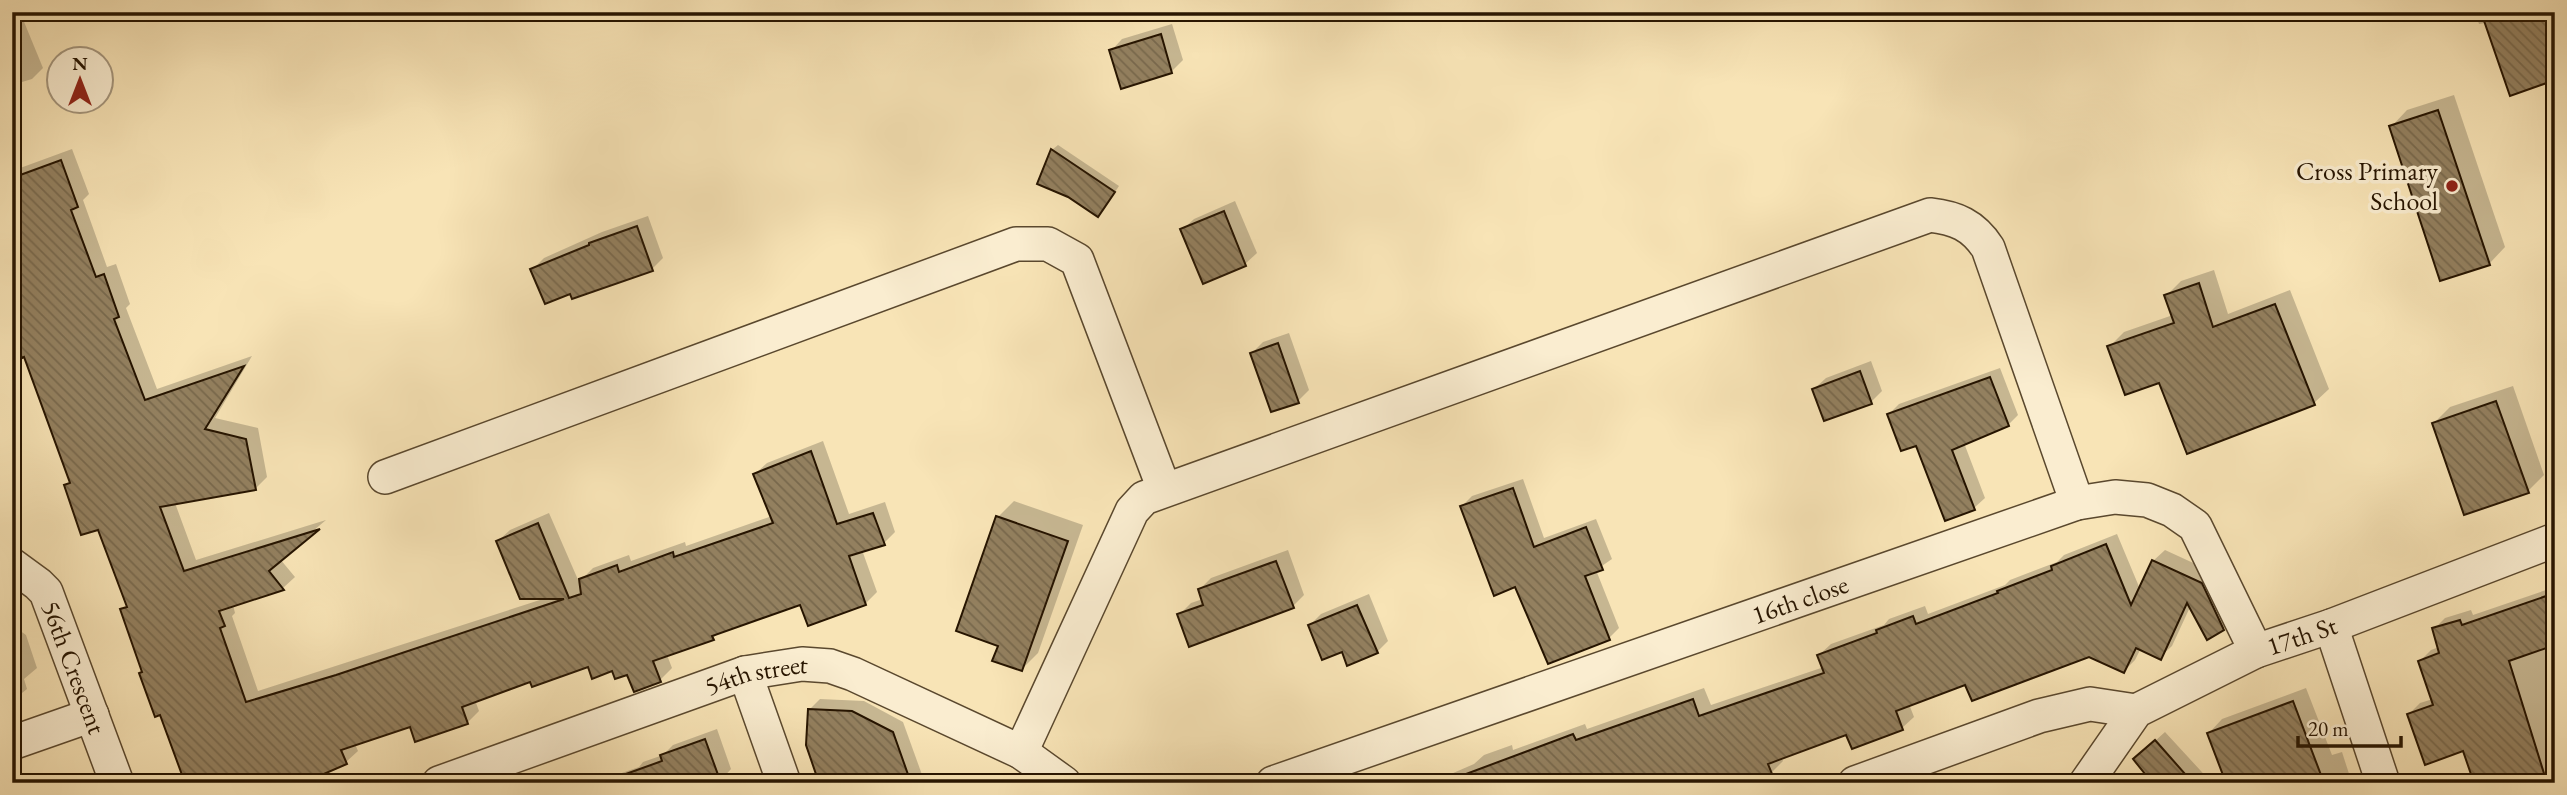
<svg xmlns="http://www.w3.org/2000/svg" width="2567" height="795" viewBox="0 0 2567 795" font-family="'EB Garamond',serif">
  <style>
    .shadow { fill: #0003 }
    .building { fill: url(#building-back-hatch); stroke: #261400; stroke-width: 2 }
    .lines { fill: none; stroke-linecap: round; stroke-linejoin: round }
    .minor-casing { stroke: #5a482e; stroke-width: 36 }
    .minor { stroke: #faedd0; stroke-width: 33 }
    .poi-dot { fill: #8f2418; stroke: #faedd0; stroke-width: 2.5 }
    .labels { text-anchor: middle; stroke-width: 7; stroke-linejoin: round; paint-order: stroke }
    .poi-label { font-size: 26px; fill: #261400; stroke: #faedd0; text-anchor: end }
    .street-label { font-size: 26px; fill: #261400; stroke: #faedd0 }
  </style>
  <defs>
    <pattern id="building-back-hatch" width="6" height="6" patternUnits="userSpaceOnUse" patternTransform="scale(1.75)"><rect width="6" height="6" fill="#93805f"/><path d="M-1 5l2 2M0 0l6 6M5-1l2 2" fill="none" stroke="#78684c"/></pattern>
  </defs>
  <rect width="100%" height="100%" fill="#f8e4b6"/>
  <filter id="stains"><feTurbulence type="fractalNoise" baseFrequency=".00286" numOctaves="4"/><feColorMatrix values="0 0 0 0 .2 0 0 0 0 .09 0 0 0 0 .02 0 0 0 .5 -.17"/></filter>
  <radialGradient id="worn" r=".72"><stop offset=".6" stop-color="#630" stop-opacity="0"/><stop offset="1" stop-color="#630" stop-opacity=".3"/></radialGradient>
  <g class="shadow">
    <polygon points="12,12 20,12 43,68 32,79 12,85"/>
    <polygon points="2475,12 2555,12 2479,24"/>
    <polygon points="1172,24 1183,60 1172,71 1122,87 1111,51 1122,39"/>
    <polygon points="2454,95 2505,247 2489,264 2391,127 2407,110"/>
    <polygon points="1058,145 1119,186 1103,210 1039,183 1052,150"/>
    <polygon points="72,149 89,194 83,200 107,267 116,264 130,304 126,308 157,389 252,356 215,418 258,428 267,477 255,489 175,503 196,560 326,520 280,559 295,577 283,588 233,605 235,613 232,616 258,691 546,598 498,541 510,530 549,513 579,582 593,568 629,555 631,561 685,542 686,546 772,516 755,474 767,463 823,441 849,514 885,502 895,532 884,543 862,550 877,592 865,604 801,603 720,631 713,638 667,655 672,668 660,680 635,690 628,673 589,665 531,680 475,700 479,711 467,723 411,725 355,744 358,751 346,762 143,671 122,610 128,604 99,528 66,485 71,480 25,354 12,326 12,171"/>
    <polygon points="1235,201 1257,253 1245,264 1204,282 1182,230 1194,219"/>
    <polygon points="648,216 663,258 652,269 571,291 533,269 544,258 602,232"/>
    <polygon points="2214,270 2228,314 2290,290 2329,389 2314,403 2160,380 2109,347 2124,332 2173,315 2166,296 2181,281"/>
    <polygon points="1289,333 1309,390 1298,401 1252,353 1263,342"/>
    <polygon points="1871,361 1882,391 1871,402 1814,389 1826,378"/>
    <polygon points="2000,368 2018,415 2008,425 1964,443 1985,498 1974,508 1946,519 1917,443 1889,414 1899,404"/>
    <polygon points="2513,386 2544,475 2528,491 2434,423 2450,407"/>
    <polygon points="1523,479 1544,538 1596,519 1612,559 1596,570 1619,628 1609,638 1549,662 1516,585 1462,506 1472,496"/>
    <polygon points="1014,501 1083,525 1038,653 1022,669 1000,645 998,517"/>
    <polygon points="2117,534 2140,589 2153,561 2165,550 2213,572 2235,617 2223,629 2191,605 2172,646 2160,657 2141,648 2135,660 2124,671 2089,655 1966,683 1909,704 1914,717 1902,728 1848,733 1781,757 1783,761 1771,773 1716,783 1430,783 1474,764 1484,755 1512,745 1513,750 1585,724 1587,729 1704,688 1711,705 1824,667 1819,655 1831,644 1884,625 1889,619 1925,606 1928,614 2005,585 2010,580 2057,562 2064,555"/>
    <polygon points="1288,550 1304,595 1293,606 1179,615 1191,603 1203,599 1200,589 1211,578"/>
    <polygon points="2555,587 2555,783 2476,783 2465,749 2409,714 2420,703 2433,699 2420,661 2431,650 2439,647 2434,629 2445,618 2471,610 2473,615"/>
    <polygon points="1369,594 1388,641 1377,652 1343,649 1310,625 1321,614"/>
    <polygon points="12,625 26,635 37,668 24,679 27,689 12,701"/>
    <polygon points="2306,688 2332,755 2342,752 2352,783 2227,783 2209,733 2222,719"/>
    <polygon points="820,699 864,701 903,722 925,783 821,783 809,710"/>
    <polygon points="717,729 731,769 720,781 714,783 593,783 639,767 643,762 663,755 673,745"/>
    <polygon points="2165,732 2212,783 2142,783 2152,779 2145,750"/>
  </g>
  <g class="building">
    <polygon points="2481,12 2555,12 2555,80 2510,96"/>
    <polygon points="1161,34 1172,73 1121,89 1109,50"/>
    <polygon points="2438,110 2490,265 2440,281 2389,126"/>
    <polygon points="1051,149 1115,192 1098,217 1068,197 1037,184"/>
    <polygon points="61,160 78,207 71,210 96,277 104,274 119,317 114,319 145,400 244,366 205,429 246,439 256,490 160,507 184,571 320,529 269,571 284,590 219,611 225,626 220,628 246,702 336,675 564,599 520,599 496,541 538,523 569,598 581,594 579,579 617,565 619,572 673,552 674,557 773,523 753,474 811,451 837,524 873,513 885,545 849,556 866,605 808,626 800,605 712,636 714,640 653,661 661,682 634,692 627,675 615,679 612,671 592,679 588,667 532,687 530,682 462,707 468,724 415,742 410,727 341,750 347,764 303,783 185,783 160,715 155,717 139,673 142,672 120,609 127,607 98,530 81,535 64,485 70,483 24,357 22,358 12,332 12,178"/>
    <polygon points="1224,211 1246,266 1203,284 1180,229"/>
    <polygon points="637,226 653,271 572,299 570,294 545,304 530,269 589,245 589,243"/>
    <polygon points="2199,283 2213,327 2275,304 2315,405 2187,454 2159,383 2125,395 2107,346 2174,323 2164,295"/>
    <polygon points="1278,343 1299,403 1271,412 1250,353"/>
    <polygon points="1860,371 1872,404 1824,421 1812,389"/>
    <polygon points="1990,377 2009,426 1952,450 1975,510 1945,521 1916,446 1901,451 1887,414"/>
    <polygon points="2496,401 2529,493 2464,515 2432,423"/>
    <polygon points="1513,488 1534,547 1586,527 1603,570 1585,576 1610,640 1548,664 1515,587 1494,596 1460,506"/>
    <polygon points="996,516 1068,541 1022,671 992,661 998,646 956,631"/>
    <polygon points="2106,544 2131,605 2152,560 2202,583 2224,630 2207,640 2187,603 2161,660 2136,648 2124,673 2089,657 1972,701 1965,685 1896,711 1903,730 1852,749 1846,735 1768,764 1772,774 1748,783 1450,783 1450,780 1573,734 1576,740 1693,699 1699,716 1824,673 1817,655 1877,633 1876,630 1913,616 1916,624 1998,593 1997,591 2052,570 2051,566"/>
    <polygon points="1276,561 1294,608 1189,647 1177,614 1203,605 1198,589"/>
    <polygon points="2555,593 2555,645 2509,661 2547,783 2474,783 2463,751 2425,765 2407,714 2433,705 2418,661 2439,653 2432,628 2460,620 2462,625"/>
    <polygon points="1357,605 1378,653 1347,666 1342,652 1322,660 1308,625"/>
    <polygon points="2293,701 2324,783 2226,783 2207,733"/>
    <polygon points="808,709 852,711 893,732 911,783 819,783 806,745"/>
    <polygon points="705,739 721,783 613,783 612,779 662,761 660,755"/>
    <polygon points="2155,740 2193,783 2148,783 2145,774 2133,759"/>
  </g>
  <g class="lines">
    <g class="minor-casing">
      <g id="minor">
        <polyline points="385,477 1016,244 1048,244 1077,260 1164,489"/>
        <path id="s1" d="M12,565l26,19 8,8 71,191"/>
        <polyline points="2331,626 2383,783"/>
        <polyline points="745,673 784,783"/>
        <polyline points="12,743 92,715"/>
        <path d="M1021,752l111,-241 12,-13 786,-283c26,3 43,10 58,33l89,255"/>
        <path id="s2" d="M439,783l306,-110 57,-9 28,2 23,8 168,78 43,31"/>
        <path id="s3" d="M1273,783l804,-280 38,-6 32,3 25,10 23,16 61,125"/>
        <polyline points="1855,783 2039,716 2090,704 2136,711"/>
        <path id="s4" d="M2086,783l50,-72 120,-60 75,-25 224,-86"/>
      </g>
    </g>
    <use href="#minor" class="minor"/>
  </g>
  <circle class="poi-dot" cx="2452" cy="186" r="7"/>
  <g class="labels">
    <g class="poi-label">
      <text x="2438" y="180">Cross Primary<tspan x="2438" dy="30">School</tspan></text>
    </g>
    <g class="street-label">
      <text dy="9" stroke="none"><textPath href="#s3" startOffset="558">16th close</textPath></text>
      <text dy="9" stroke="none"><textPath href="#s4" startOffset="270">17th St</textPath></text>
      <text dy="9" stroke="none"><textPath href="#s1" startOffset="124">56th Crescent</textPath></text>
      <text dy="9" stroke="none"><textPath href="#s2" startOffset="336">54th street</textPath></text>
    </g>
  </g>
  <rect width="2567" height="795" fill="none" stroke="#f8e4b6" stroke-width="42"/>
  <rect x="14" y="14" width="2539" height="767" fill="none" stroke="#261400" stroke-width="3.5"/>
  <rect x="21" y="21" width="2525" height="753" fill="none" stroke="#261400" stroke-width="2"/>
  <g transform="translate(80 80)"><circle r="33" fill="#faedd0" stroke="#a5967d" stroke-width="2"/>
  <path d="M0-5L12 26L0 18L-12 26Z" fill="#8f2418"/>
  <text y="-10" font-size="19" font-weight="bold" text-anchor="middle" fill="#261400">N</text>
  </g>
  <path d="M2298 736v10h103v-10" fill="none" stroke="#261400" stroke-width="3.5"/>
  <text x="2308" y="736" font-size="21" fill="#261400" stroke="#faedd0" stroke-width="5" paint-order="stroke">20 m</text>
  <rect width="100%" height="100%" filter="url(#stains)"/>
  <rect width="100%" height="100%" fill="url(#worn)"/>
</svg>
